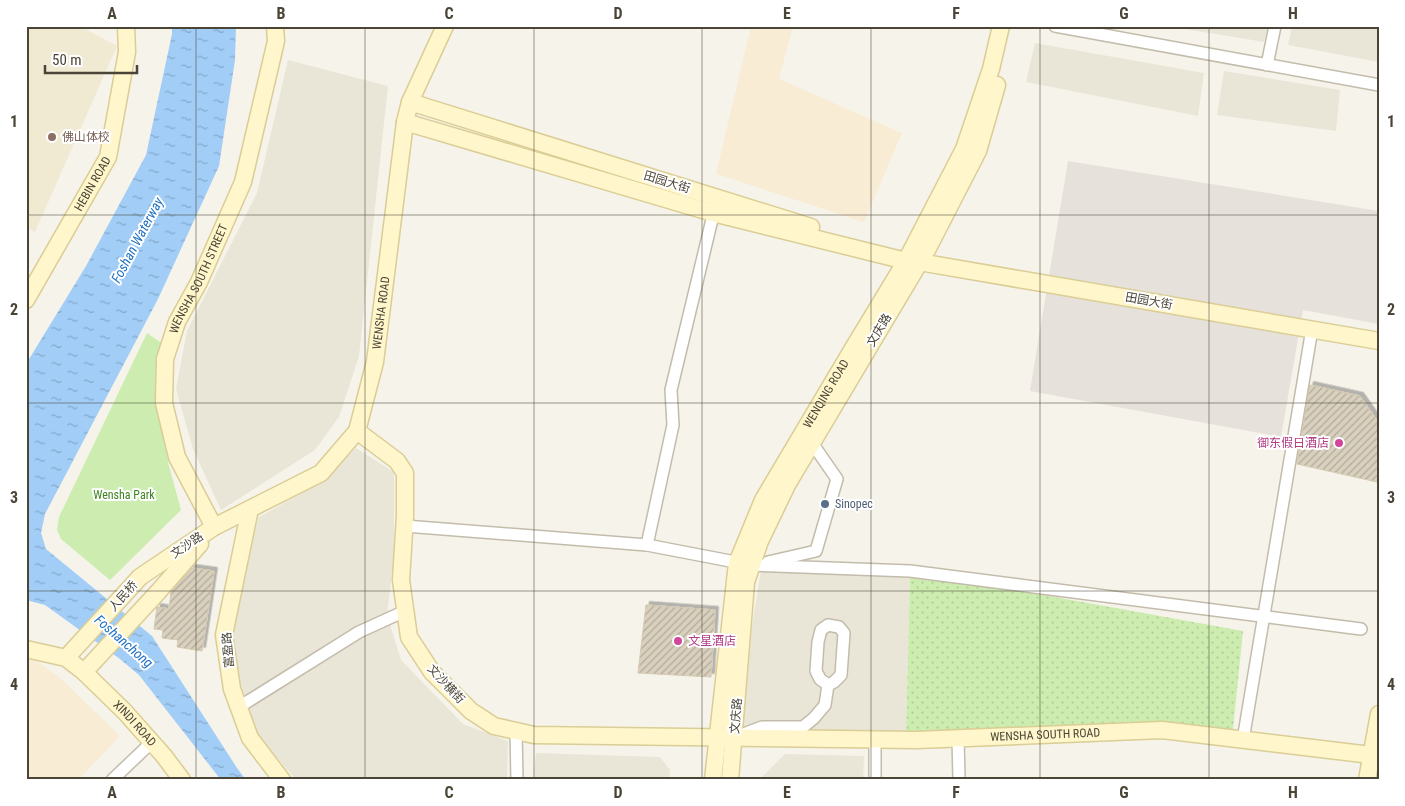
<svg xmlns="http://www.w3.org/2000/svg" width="1405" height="806" viewBox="0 0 1405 806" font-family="'Roboto Condensed','Noto Sans SC',sans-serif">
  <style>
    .residential { fill: #eae6d7 }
    .commercial { fill: #f9ecd4 }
    .industrial { fill: #e6e2db }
    .education { fill: #f0ead2 }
    .grass { fill: url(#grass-dots) }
    .green { fill: #ccedaf }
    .water { fill: url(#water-ripples) }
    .building { fill: url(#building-hatch); stroke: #d4c9b0; filter: url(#shadow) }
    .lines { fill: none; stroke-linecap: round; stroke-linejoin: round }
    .street-casing { stroke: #c3bcab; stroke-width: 14 }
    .secondary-casing { stroke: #dacd95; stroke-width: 19 }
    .street { stroke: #fff; stroke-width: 11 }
    .secondary { stroke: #fff6cb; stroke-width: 16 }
    .grid { fill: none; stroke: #4b4537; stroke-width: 1; stroke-opacity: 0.55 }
    .education-dot { fill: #8d6e63; stroke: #fff; stroke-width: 2 }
    .hotel-dot { fill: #d1479c; stroke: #fff; stroke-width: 2 }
    .service-dot { fill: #5c6f8a; stroke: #fff; stroke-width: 2 }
    .labels { text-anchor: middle; stroke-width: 4; stroke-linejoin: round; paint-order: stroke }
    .education-label { font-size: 12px; fill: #785e54; stroke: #fff; text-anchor: start }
    .street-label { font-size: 12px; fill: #4b4537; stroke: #fff }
    .hotel-label { font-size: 12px; fill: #b23c85; stroke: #fff; text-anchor: end }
    .park-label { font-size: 12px; fill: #408323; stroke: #fff }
    .service-label { font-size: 12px; fill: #4e5e75; stroke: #fff; text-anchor: start }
    .water-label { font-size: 14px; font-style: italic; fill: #2473c2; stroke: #fff }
    .neatline { fill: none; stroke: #4b4537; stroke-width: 2 }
    .grid-label { font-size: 16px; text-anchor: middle; font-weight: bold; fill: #4b4537 }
  </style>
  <defs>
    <pattern id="grass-dots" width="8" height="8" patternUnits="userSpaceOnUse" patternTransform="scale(1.25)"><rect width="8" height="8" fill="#ccedaf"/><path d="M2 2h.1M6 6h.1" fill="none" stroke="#b1cd97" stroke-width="1.8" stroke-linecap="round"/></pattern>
    <pattern id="water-ripples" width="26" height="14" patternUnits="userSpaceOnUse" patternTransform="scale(1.25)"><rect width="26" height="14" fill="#a1cdf7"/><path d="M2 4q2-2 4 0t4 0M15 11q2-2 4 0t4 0" fill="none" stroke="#85a8c9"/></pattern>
    <pattern id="building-hatch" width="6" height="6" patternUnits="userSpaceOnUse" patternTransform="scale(1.25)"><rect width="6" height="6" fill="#d9d0be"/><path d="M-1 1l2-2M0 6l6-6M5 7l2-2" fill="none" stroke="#b2ab9b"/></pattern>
    <filter id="shadow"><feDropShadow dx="3.5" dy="-3.5" stdDeviation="0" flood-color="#0004"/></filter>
  </defs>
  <rect width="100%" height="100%" fill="#f6f3ea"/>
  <g class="residential">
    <polygon points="1166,26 1268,26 1264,42"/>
    <polygon points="1292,26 1379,26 1379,62 1288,45"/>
    <polygon points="1035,43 1204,73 1198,116 1026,82"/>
    <polygon points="288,60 388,86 359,356 339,417 315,450 221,510 193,449 176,389 187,331 257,193"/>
    <polygon points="1224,71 1340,90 1336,131 1217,115"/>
    <polygon points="356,448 394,472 394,558 387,615 401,660 463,724 508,741 507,780 296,780 257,734 224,635 259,517 322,482"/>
    <polygon points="761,570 910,571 906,740 734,738"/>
    <polygon points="536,753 660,757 670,770 669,780 533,780"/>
    <polygon points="785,754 864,756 863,780 759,780"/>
  </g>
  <g class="commercial">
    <polygon points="751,26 793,26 779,79 902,133 864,222 716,174"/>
    <polygon points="26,654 58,676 120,736 78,780 26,780"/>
  </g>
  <polygon class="industrial" points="1068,161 1379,211 1379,324 1303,310 1281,437 1030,391"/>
  <polygon class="education" points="26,26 80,26 117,46 35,232 26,227"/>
  <polygon class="grass" points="910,571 1243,631 1232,739 1162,730 906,740"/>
  <polygon class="green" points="147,333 163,344 158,408 169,466 181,510 110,580 61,539 57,530 59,517"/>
  <polygon class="water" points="172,26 236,26 235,60 219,166 158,299 45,514 41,533 46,549 152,636 237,768 246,780 221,780 139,675 120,659 45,605 26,600 26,364 86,266 146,155 172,34"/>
  <g class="building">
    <polygon points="1310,385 1360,396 1379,423 1379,472 1377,482 1297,464"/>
    <polygon points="192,568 214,571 202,651 177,647 178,640 162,638 163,630 154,629 157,607 169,609 171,592"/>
    <polygon points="646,605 715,610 711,677 638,673"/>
  </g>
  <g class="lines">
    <g class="street-casing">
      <g id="street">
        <polyline points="1055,26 1379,85"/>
        <polyline points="1267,65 1275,26"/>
        <polyline points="405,526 647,545 751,565 910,571 1361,629"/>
        <polyline points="647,545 673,425 671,390 715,207"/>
        <polyline points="768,562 816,551 837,479 812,443"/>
        <polygon points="828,625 839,627 844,633 841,675 834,682 828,685 820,679 816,671 818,642 821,630"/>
        <polyline points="239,707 359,632 405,611"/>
        <polyline points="516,731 517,780"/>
        <polyline points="741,735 762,727 803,727 814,718 825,705 828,685"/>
        <polyline points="958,738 959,780"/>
        <polyline points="1243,740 1312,329"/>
        <polyline points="112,780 152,742"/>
        <polyline points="875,780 875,739"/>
      </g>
    </g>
    <g class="secondary-casing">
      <g id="secondary">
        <polyline points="410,102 811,227"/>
        <polyline points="405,122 713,213 906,261 919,262 1379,341"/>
        <path id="s1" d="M26,300l82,-143 19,-105 -1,-26"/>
        <path id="s2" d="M357,431l40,30 8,12v43l-4,64 8,57 23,35 39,39 23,15 40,9 383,5 245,-10 209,25"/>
        <polyline points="250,509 224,635 232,689 250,738 282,780"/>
        <path id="s3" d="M214,527l-37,-70 -13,-54 1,-44 12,-37 22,-40 44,-100 33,-141 -1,-15"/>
        <path id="s4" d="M26,649l40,9 18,14 41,40 39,44 18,24"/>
        <path id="s5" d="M66,658l74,-81 74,-50 107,-54 36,-42 18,-69 30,-240 5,-20 35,-76"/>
        <polyline points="84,672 158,592 200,544"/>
        <path id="s6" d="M713,780l24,-217 26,-63 89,-150 54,-89 58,-112 27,-80 10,-43"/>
        <polyline points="730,780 746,582 760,541 787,485 927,250 978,151 997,85"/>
        <polyline points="1367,780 1379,714"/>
      </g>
    </g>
    <use href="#street" class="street"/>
    <use href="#secondary" class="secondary"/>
  </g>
  <path class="grid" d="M196,26v754M365,26v754M534,26v754M702,26v754M871,26v754M1040,26v754M1209,26v754M26,215h1353M26,403h1353M26,591h1353"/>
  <circle class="education-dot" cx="52" cy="137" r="5"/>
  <g class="hotel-dot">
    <circle cx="1339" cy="443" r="5"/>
    <circle cx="678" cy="641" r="5"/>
  </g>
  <circle class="service-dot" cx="825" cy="504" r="5"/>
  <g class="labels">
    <g class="education-label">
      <text x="62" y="141">佛山体校</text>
    </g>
    <g class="street-label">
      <text transform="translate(667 182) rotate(17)" y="4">田园大街</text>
      <text dy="4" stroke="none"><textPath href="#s1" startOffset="134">HEBIN ROAD</textPath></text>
      <text dy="4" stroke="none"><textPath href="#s3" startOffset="266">WENSHA SOUTH STREET</textPath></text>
      <text transform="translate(1149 301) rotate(10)" y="4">田园大街</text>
      <text dy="4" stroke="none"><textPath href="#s5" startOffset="495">WENSHA ROAD</textPath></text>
      <text transform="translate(879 330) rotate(-59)" y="4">文庆路</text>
      <text dy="4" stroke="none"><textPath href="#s6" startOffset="410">WENQING ROAD</textPath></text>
      <text transform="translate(187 545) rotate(-34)" y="4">文沙路</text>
      <text transform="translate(123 596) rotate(-48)" y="4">人民桥</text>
      <text transform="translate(228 650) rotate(-95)" y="4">富盈路</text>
      <text transform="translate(446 684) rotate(47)" y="4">文沙横街</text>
      <text transform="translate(736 716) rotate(-85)" y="4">文庆路</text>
      <text dy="4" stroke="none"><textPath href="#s4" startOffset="136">XINDI ROAD</textPath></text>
      <text dy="4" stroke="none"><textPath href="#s2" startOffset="906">WENSHA SOUTH ROAD</textPath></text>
    </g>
    <g class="hotel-label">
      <text x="1329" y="447">御东假日酒店</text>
      <text x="688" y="645" text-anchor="start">文星酒店</text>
    </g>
    <g class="park-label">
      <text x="124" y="499">Wensha Park</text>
    </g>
    <g class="service-label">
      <text x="835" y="508">Sinopec</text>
    </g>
    <g class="water-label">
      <text transform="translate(137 240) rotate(-62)" y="5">Foshan Waterway</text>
      <text transform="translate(124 641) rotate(41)" y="5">Foshanchong</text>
    </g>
  </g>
  <rect width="1405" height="806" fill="none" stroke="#ffffff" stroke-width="55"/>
  <path d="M45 65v8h92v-8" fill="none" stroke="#4b4537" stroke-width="2.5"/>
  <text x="52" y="65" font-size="15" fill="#4b4537" stroke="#ffffff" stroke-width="4" paint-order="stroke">50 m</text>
  <rect x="28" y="28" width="1350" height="750" class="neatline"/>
  <g class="grid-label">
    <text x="112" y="19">A</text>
    <text x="281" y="19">B</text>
    <text x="449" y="19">C</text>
    <text x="618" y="19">D</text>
    <text x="787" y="19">E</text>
    <text x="956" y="19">F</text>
    <text x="1124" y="19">G</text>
    <text x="1293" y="19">H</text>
    <text x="14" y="127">1</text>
    <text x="1391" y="127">1</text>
    <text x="14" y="315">2</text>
    <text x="1391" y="315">2</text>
    <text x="14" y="503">3</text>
    <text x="1391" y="503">3</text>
    <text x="14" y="690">4</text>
    <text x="1391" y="690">4</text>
    <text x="112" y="798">A</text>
    <text x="281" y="798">B</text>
    <text x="449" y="798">C</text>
    <text x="618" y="798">D</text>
    <text x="787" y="798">E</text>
    <text x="956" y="798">F</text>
    <text x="1124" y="798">G</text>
    <text x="1293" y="798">H</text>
  </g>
</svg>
